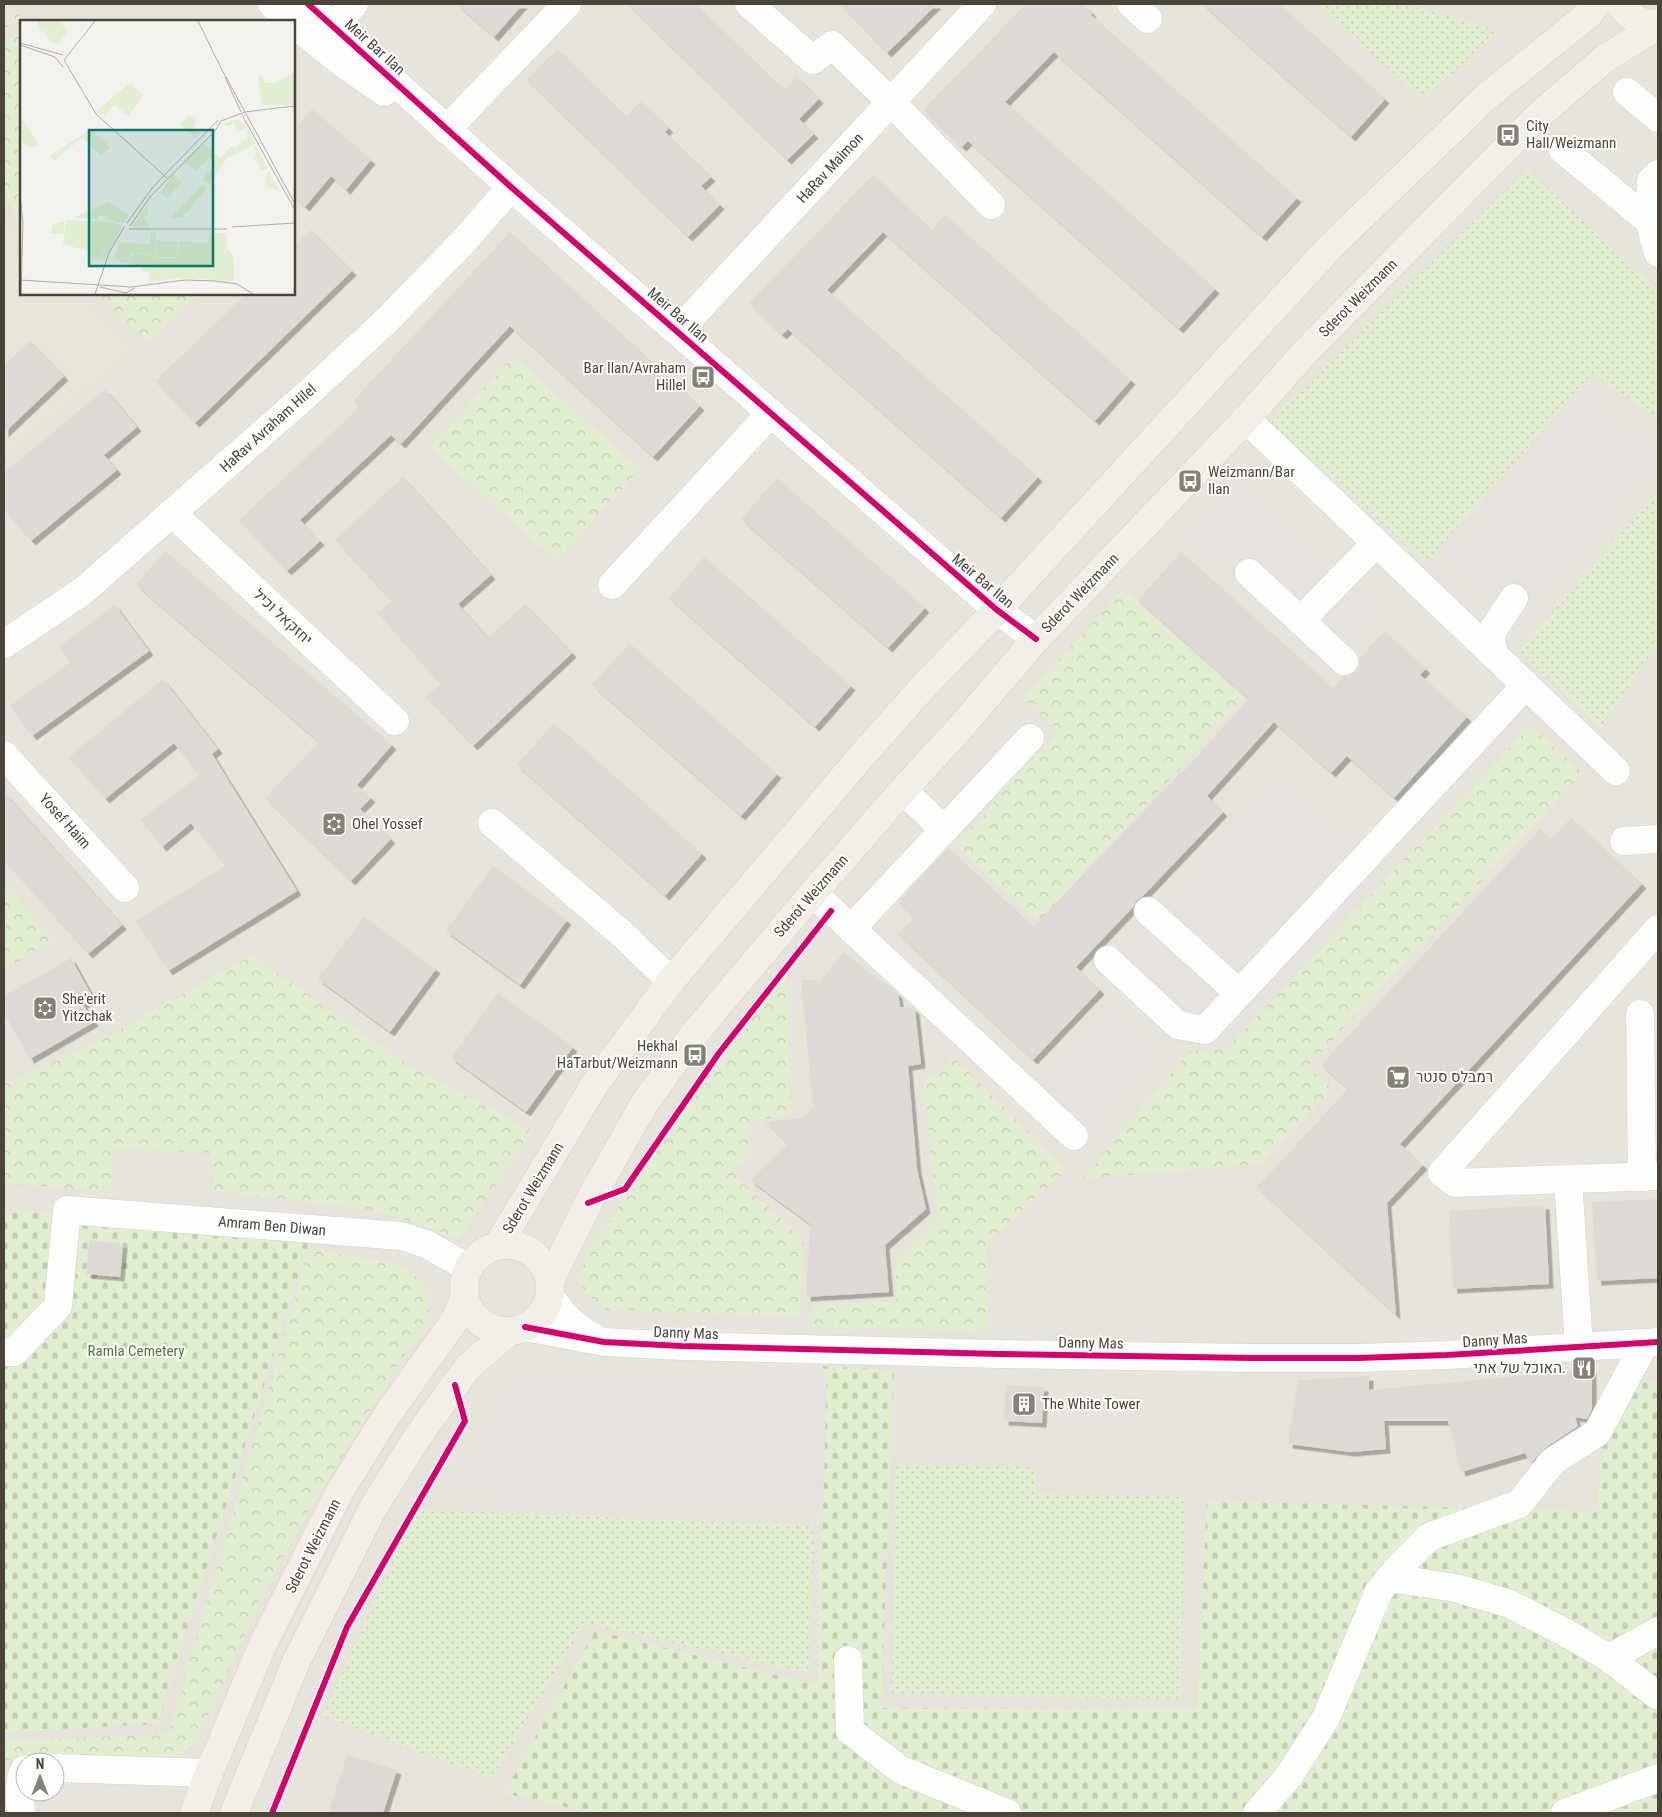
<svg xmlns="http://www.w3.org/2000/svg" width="1662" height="1817" viewBox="0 0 1662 1817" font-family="'Roboto Condensed',Heebo,sans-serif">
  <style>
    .residential { fill: #e7e4dc; fill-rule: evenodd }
    .education { fill: #eae5da }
    .grass { fill: url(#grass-dots) }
    .cemetery { fill: url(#cemetery-stones) }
    .park { fill: url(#park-crowns) }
    .parking { fill: #e6e3df }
    .building { fill: #dedbd6; filter: url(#shadow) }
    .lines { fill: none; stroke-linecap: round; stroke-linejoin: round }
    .minor-casing { stroke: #d2d0cb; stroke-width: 29 }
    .major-casing { stroke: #d6cebb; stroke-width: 29 }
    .minor { stroke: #fdfdfc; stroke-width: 28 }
    .major { stroke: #f2efe6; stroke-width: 28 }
    .cycleway-casing { stroke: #fff; stroke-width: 9 }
    .cycleway { stroke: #d6006c; stroke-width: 6 }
    .labels { text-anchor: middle; stroke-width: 4; stroke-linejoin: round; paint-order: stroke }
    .street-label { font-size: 15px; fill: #4b4439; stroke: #fff }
    .poi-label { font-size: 15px; fill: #4b4439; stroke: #fff; text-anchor: start }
    .park-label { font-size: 15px; fill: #4a7f2a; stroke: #fff }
    .inset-road { fill: none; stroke: #b0aca6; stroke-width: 1 }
    .view { fill: #0f766e; fill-opacity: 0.15; stroke: #0f766e; stroke-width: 2.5 }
    .inset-edge { fill: none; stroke: #4b4439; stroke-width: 2.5 }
  </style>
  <defs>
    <pattern id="grass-dots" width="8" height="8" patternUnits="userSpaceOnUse" patternTransform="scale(1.25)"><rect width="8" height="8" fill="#e1eecf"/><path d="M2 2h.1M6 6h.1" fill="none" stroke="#c3cdb2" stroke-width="1.8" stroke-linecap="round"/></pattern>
    <pattern id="cemetery-stones" width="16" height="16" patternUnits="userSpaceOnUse" patternTransform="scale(1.25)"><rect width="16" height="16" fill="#e1eecf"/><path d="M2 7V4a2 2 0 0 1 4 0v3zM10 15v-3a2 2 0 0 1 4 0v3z" fill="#c3cdb2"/></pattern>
    <pattern id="park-crowns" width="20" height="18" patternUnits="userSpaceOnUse" patternTransform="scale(1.25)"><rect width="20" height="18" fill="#e1eecf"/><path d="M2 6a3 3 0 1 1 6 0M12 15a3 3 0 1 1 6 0" fill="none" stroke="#c3cdb2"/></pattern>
    <filter id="shadow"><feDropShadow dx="4.5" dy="4.5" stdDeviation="0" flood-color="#0004"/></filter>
  </defs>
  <rect width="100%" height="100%" fill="#f4f2ee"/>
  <path class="residential" d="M4,4h1654v1809h-1654zM21,21h273v273h-273zM25,1762h30v30h-30z"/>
  <polygon class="education" points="4,219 21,236 21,294 78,294 135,352 4,457"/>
  <g class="grass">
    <polygon points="1317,4 1405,4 1500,31 1423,100"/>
    <polygon points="1527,169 1658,290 1658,419 1593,374 1426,563 1269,422"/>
    <polygon points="1658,491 1658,643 1601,728 1519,651"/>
    <polygon points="896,1465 1036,1467 1035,1494 1185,1497 1181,1699 892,1694"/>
    <polygon points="415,1509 814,1526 809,1673 585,1623 492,1779 323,1716"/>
  </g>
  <g class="cemetery">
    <polygon points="4,1210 313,1230 157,1724 4,1732"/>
    <polygon points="823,1366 894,1370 881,1708 1197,1709 1207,1501 1596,1511 1609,1383 1658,1382 1658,1813 592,1813 504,1793 595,1631 818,1685"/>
  </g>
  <g class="park">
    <polygon points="4,4 22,17 4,30"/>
    <polygon points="21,31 21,219 4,202 4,44"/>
    <polygon points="98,294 199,294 148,342"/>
    <polygon points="513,356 640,469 557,561 430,448"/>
    <polygon points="1124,589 1244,699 1039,922 955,845 1059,732 1023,698"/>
    <polygon points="1531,725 1583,773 1307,1067 1333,1088 1260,1164 1082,1179 1190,1052 1226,1049"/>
    <polygon points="4,884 53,940 4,970"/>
    <polygon points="252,955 399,1059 532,1131 459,1239 419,1224 371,1210 215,1191 211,1153 113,1149 111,1191 4,1184 4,1084 88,1047"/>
    <polygon points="786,971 791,1114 748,1122 750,1157 729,1170 803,1240 800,1317 607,1310 592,1299 578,1282 587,1254 656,1152"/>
    <polygon points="953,1057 1067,1169 986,1243 988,1331 812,1327 814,1305 896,1301 896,1260 938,1219 923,1079 933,1077"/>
    <polygon points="309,1249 394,1263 416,1275 428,1290 429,1315 426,1328 400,1361 315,1501 266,1587 195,1746 180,1755 4,1760 4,1741 169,1734"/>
  </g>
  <g class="parking">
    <polygon points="1589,387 1658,447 1658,474 1516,635 1434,563"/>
    <polygon points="1234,469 1391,612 1333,675 1176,532"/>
    <polygon points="1280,768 1389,870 1225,1040 1173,1041 1099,965"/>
    <polygon points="1110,1000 1172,1055 1084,1142 1029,1088"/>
    <polygon points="518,1362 827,1374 823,1513 437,1500"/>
  </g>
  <g class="building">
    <polygon points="456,4 523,4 494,37"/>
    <polygon points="627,4 695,4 784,90 797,77 819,99 799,119 814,134 787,160"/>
    <polygon points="839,4 937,4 887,53"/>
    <polygon points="1026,4 1083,4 1092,13 1091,15 1297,198 1262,237 1054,52 1005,102 1215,289 1179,329 968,141 962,147 923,110"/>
    <polygon points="1202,4 1279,4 1385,99 1351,137"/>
    <polygon points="557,49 626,117 641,101 669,128 665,132 711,177 701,186 720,205 688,237 527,80"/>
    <polygon points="312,109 371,160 346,190 331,176 305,207 294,197 294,130"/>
    <polygon points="873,175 932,230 945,215 1131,380 1095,421 883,232 827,290 1038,477 1001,518 788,329 782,335 749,303"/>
    <polygon points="311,230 352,271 195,423 155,381 246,294 294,294 294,247"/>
    <polygon points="510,232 700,406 653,457 510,326 401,444 391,435 300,520 320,541 287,571 239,520 360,407 353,401"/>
    <polygon points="30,341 64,376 4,433 4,365"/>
    <polygon points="105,389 137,427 104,455 117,470 31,541 4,510 4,473"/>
    <polygon points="403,477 491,575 458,604 488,638 525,604 572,653 473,746 426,697 440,684 378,613 391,601 335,540"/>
    <polygon points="777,478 925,608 888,648 741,519"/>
    <polygon points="165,551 392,745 357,785 371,798 360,809 391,839 351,881 265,798 319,742 136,585"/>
    <polygon points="1181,552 1333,688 1343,676 1349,676 1356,671 1359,665 1359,659 1384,631 1426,669 1420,675 1467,717 1394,798 1347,756 1331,773 1274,722 1207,796 1223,812 1143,896 1137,900 1133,907 1076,967 1100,990 1033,1060 898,934 914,917 898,902 948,848 1033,927 1181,772 1182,773 1249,699 1138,600"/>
    <polygon points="704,557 851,686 815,727 669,598"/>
    <polygon points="115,605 149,651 32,736 10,706 70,662 59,647"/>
    <polygon points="629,643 777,774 741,816 592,685"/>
    <polygon points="163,679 218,749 212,754 297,891 168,971 136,921 225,866 191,823 162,847 141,820 199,775 174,743 105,799 69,757"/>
    <polygon points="554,723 702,854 665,896 517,765"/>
    <polygon points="4,792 122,925 88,954 4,860"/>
    <polygon points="1571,818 1642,884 1400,1144 1423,1165 1387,1203 1396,1315 1257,1187 1348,1089 1321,1065 1540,829 1551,839"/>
    <polygon points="493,866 567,920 520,985 446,931"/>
    <polygon points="364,917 436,969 390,1032 318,979"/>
    <polygon points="844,952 881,982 885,982 898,994 900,1007 912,1007 915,1010 921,1064 908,1066 917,1169 926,1209 885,1245 889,1292 806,1297 810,1224 750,1180 788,1144 765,1122 803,1118 813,1107 801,980 821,980"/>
    <polygon points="71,958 93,998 83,1004 94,1022 30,1059 4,1013 4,996"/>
    <polygon points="498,993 573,1047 526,1112 451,1058"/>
    <polygon points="1658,1199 1658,1278 1597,1281 1592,1202"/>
    <polygon points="1545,1205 1549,1284 1453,1289 1449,1211"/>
    <polygon points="89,1240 123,1244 120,1277 86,1274"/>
    <polygon points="1592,1369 1592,1409 1587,1419 1575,1417 1578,1426 1545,1448 1531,1463 1525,1453 1461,1472 1448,1421 1384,1421 1386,1449 1351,1452 1288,1444 1298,1380 1369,1376 1369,1390"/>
    <polygon points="1005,1385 1044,1387 1042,1423 1004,1421"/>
    <polygon points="347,1755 397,1770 383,1813 328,1813"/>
  </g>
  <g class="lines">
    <g class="minor-casing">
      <g id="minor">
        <polyline points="272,4 291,21"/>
        <polyline points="308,4 511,187 997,610 1036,639"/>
        <polyline points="749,4 813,60 832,45 891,102 991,205"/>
        <polyline points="1131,4 1148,19"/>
        <polyline points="294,24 345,65 384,92"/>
        <polyline points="334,26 354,4"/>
        <polyline points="1627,92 1658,118"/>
        <polyline points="446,130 567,4"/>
        <polyline points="1563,150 1649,221"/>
        <polyline points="1658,174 1651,181 1649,221 1658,253"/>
        <polyline points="678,331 982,4"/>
        <polyline points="1246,419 1616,771"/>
        <polyline points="172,513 395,721"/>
        <polyline points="1249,573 1344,661"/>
        <polyline points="612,585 771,413"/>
        <polyline points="1300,621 1376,543"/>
        <polyline points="4,644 83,591 304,397 385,322 463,242 511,187"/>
        <polyline points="1495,656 1491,642 1491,633 1514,598"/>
        <polyline points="4,755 125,888"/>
        <polyline points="903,790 944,830"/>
        <polyline points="492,823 622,934 671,981"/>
        <polyline points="1624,841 1658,839"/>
        <polyline points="813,893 1074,1136"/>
        <polyline points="1148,911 1239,993"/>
        <polyline points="851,929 1030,738"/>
        <polyline points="1658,929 1442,1173 1455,1183 1658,1176"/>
        <polyline points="1108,960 1178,1025 1205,1030 1526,685"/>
        <polyline points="1640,1014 1642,1177"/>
        <polyline points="1568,1179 1579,1347"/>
        <path d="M550,1296c13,18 22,31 44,41"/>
        <polyline points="525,1327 604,1342 681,1346 1000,1354 1252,1358 1357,1358 1447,1355 1658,1342"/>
        <polyline points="4,1352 14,1352 58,1306 67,1210 401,1236 426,1244 469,1268"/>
        <polyline points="1390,1578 1456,1588 1510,1604 1568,1634 1609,1658 1658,1696"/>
        <polyline points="1609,1658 1658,1631"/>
        <polyline points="848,1660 850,1731 901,1770 1007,1813"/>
        <polyline points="55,1768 209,1773"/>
        <path d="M21,1813c-1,-15 -4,-30 4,-44"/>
        <polyline points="1257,1813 1289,1776 1326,1718 1379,1591 1399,1567 1429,1537 1519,1504 1553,1461 1597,1433 1645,1343"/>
        <polyline points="1565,1813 1658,1778"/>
      </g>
    </g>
    <g class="major-casing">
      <g id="major">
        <path d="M1620,4c9,14 21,20 38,20"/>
        <polyline points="498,1245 595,1084 671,981 860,758 923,687 997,610 1332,245 1486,97 1589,14 1596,4"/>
        <circle cx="507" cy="1288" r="43"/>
        <polyline points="550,1281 588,1203 644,1104 695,1033 813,893 903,790 960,728 1036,639 1246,419 1307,350 1537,117 1604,59 1658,26"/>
        <polyline points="194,1813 209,1773 262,1646 340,1491 387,1415 455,1320 465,1297"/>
        <polyline points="234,1813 296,1662 373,1508 418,1436 468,1367 510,1331"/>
      </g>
    </g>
    <use href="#minor" class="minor"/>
    <use href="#major" class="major"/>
    <g class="cycleway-casing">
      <g id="cycleway">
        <polyline points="308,4 511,187 997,610 1036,639"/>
        <polyline points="588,1203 625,1189 719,1053 831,911"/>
        <polyline points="525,1327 604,1342 681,1346 1000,1354 1252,1358 1357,1358 1447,1355 1658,1342"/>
        <polyline points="272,1813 347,1627 465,1421 455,1385"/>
      </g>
    </g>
    <use href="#cycleway" class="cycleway"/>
  </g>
  <defs>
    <g id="bus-square" transform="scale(1.25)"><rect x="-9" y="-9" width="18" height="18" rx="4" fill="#868178" stroke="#fff"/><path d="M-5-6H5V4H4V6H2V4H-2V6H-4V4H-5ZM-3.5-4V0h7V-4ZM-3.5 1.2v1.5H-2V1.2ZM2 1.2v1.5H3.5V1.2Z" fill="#fff"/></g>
    <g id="synagogue-square" transform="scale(1.25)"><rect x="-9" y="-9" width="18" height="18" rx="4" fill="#868178" stroke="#fff"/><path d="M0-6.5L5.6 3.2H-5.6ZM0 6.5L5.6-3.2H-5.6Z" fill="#fff"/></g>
    <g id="supermarket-square" transform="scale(1.25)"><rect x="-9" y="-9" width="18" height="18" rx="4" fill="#868178" stroke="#fff"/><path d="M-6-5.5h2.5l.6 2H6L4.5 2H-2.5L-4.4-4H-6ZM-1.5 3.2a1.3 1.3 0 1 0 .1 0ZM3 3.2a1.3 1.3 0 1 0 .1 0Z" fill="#fff"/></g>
    <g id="restaurant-square" transform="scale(1.25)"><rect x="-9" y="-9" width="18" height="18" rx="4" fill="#868178" stroke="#fff"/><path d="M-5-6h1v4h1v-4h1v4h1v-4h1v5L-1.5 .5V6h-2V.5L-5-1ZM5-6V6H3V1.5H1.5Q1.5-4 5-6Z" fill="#fff"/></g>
    <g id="building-square" transform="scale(1.25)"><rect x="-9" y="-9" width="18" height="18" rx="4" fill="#868178" stroke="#fff"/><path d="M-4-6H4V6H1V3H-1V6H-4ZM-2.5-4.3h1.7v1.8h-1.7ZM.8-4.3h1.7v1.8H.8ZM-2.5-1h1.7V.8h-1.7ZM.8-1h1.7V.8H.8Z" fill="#fff"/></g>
  </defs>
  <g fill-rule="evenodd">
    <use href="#bus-square" x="1508" y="135"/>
    <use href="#bus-square" x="703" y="377"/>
    <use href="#bus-square" x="1190" y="481"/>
    <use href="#synagogue-square" x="334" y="824"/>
    <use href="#synagogue-square" x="45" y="1008"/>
    <use href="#bus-square" x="695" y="1055"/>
    <use href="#supermarket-square" x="1398" y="1077"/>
    <use href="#restaurant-square" x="1584" y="1368"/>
    <use href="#building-square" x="1024" y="1404"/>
  </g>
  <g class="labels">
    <g class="street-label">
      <text transform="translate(375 47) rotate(42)" y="5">Meir Bar Ilan</text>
      <text transform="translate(830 168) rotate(-47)" y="5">HaRav Maimon</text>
      <text transform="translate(1358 298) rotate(-45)" y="5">Sderot Weizmann</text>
      <text transform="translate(678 315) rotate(41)" y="5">Meir Bar Ilan</text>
      <text transform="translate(268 428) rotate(-42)" y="5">HaRav Avraham Hilel</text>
      <text transform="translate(983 581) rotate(40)" y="5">Meir Bar Ilan</text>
      <text transform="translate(1080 593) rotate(-46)" y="5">Sderot Weizmann</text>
      <text transform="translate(283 617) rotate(43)" y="5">יחזקאל וכיל</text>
      <text transform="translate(65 821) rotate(48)" y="5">Yosef Haim</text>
      <text transform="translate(811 896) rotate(-49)" y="5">Sderot Weizmann</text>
      <text transform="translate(533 1188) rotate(-59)" y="5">Sderot Weizmann</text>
      <text transform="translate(272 1226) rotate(5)" y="5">Amram Ben Diwan</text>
      <text transform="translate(686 1333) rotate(2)" y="5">Danny Mas</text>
      <text transform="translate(1495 1340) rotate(-4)" y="5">Danny Mas</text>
      <text transform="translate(1091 1343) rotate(1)" y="5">Danny Mas</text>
      <text transform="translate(313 1546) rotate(-63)" y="5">Sderot Weizmann</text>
    </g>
    <g class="poi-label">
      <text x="1526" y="131">City<tspan x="1526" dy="17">Hall/Weizmann</tspan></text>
      <text x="686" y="373" text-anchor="end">Bar Ilan/Avraham<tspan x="686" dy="17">Hillel</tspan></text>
      <text x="1208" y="477">Weizmann/Bar<tspan x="1208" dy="17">Ilan</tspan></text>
      <text x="352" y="829">Ohel Yossef</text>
      <text x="62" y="1004">She'erit<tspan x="62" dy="17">Yitzchak</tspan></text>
      <text x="678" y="1051" text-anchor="end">Hekhal<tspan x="678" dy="17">HaTarbut/Weizmann</tspan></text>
      <text x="1416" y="1082">רמבלס סנטר</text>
      <text x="1566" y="1373" text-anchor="end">האוכל של אתי.</text>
      <text x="1042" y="1409">The White Tower</text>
    </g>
    <g class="park-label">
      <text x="136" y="1356">Ramla Cemetery</text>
    </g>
  </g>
  <g transform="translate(20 20)">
    <rect width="275" height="275" fill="#f4f2ee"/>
    <path d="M168,95l8,3 -3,12 8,3 -6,5 -14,-13zM228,109l8,15 -29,14 -18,27 -6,-6 12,-16 -7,-5 -12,14 -12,-10 19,-19 17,16 11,-13 4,2 12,-9zM136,220l22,2 -1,15h-21zM100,223l30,1v11l-17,-4 -7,12 -12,-5z" fill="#e1eecf"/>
    <path d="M46,200l47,2 -12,37h-13l-1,-8 -24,-7zM131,212h5l-1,26h23l1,-16 29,1 1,-10h18v16l7,9v23l-56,-3 -28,4 -1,-10 -7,-1v-5l-15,-2 7,-12 16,4z" fill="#e1eecf"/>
    <path d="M17,1h22l9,10 -10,13 -9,-4 -3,-9 -4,2zM274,53l1,32h-33l-4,-28 4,-2 3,8h9zM110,63l13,12 -15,21 -14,-11 -9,11 -9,-5zM0,96l19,28 -9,4 -8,-6zM218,99l9,8 -10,5 -3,-10 -5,4 -6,-2zM69,110l-2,5 6,-4 17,16 -9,9 -19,-18 -28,23 -4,-5zM236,126l12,22 -6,3 -9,-15 3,-1 -2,-8zM249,151l11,21 -12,-5 -3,-9zM153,154l9,8 -15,17 -6,-6zM183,164l4,4 -24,29 -13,1zM88,182l21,13 -5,8 -19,-4v-3h-7v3l-25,-1zM128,183v10l-4,5 5,5v6l-14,-1 -3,-2zM45,201l-2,13 -12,-1 1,-8zM92,203l8,2 1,4 -17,31 -15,2 13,-3z" fill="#e1eecf"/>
    <path class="inset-road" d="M178,1l24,49M0,23l43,12M0,25l35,12 8,10M44,40l32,54 71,64M44,40l31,-39M205,57l16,35M257,88l-32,4 50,92M257,88l18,-2M222,95l53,95M0,176l3,27 -2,71M107,203l26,-36 65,-67M110,206l20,-29 65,-66 6,-10 24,-9 -24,-44M212,207l63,-4M109,209h98M0,260l80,5M80,265l31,2 54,-7 30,1 22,3 16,10M80,267l26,6 9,-5M75,274l14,-41 15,-26"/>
    <path class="view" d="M69,110h124v136h-124z"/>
    <rect width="275" height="275" class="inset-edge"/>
  </g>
  <rect width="1662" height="1817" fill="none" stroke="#4b4439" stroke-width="10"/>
  <g transform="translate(40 1777)"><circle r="24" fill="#ffffff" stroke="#b7b4b0"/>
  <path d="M0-4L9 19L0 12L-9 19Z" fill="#868178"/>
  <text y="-8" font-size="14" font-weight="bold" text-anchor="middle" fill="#4b4439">N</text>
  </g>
</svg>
